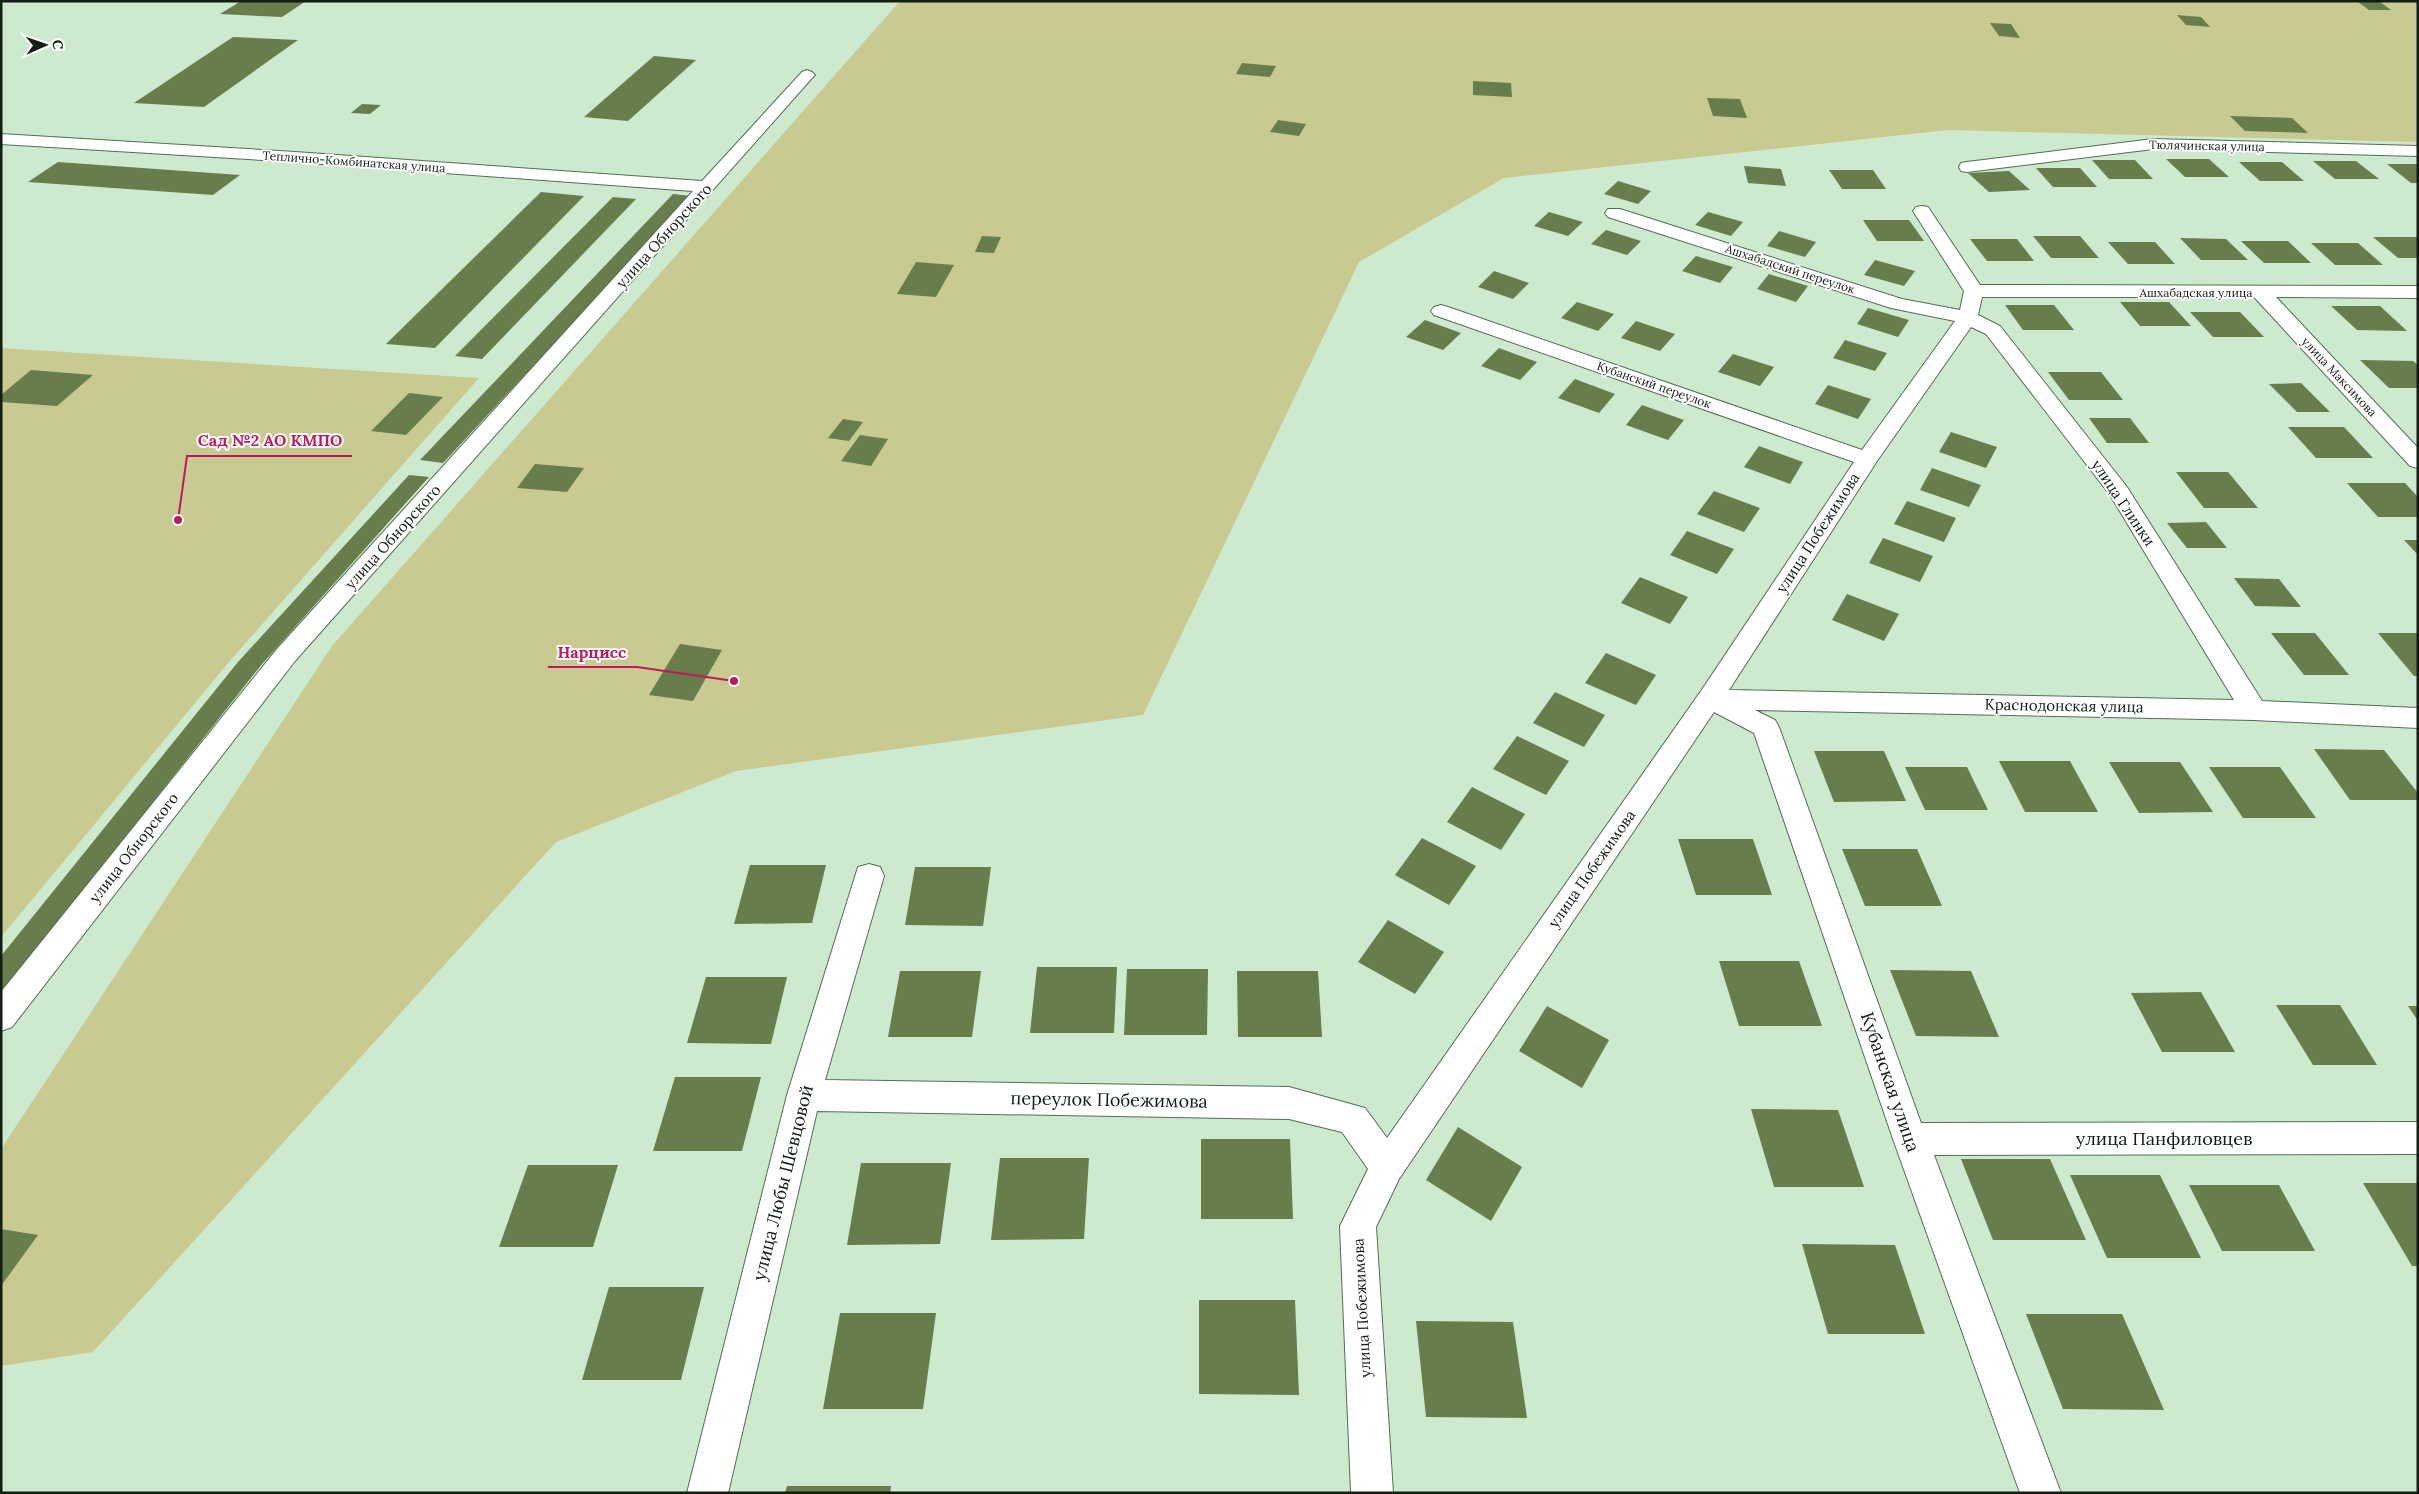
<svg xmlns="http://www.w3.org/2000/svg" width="2419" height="1494" viewBox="0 0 2419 1494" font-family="Lora,serif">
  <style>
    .green { fill: #c8ca92 }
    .building { fill: #677d4c }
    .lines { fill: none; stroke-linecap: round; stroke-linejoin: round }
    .minor-casing { stroke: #546d56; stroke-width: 2 }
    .minor { fill: #fff; fill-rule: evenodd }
    .labels { text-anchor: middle; stroke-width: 4; stroke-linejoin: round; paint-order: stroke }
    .far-street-label { font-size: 12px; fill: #121d13; stroke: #fff }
    .street-label { font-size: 15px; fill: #121d13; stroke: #fff }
    .near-street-label { font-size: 18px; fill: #121d13; stroke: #fff }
    .leader { fill: none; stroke: #c2185b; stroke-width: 2 }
    .callout-dot { fill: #c2185b; stroke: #fff; stroke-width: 2 }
    .callout-label { font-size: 16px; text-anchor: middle; font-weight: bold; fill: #c2185b; stroke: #fff; stroke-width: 4; stroke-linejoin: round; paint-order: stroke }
  </style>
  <rect width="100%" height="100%" fill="#cdeacf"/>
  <g class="green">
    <polygon points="900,1 2418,1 2418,142 1948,130 1504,178 1359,262 1143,715 736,771 556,842 93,1352 1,1366 1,1149 332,646"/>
    <polygon points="1,348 479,378 229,662 1,937"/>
  </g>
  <g class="building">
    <polygon points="241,1 306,1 282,17 220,14"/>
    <polygon points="2358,2 2380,2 2391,10 2369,10"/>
    <polygon points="2177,15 2201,17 2210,27 2186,25"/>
    <polygon points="1990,23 2011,24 2020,38 1999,36"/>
    <polygon points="233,37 298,40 204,107 134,103"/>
    <polygon points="654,56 696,60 628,121 584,117"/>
    <polygon points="1242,63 1276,66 1270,77 1236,74"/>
    <polygon points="1473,81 1511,83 1512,97 1473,95"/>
    <polygon points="1707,98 1740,99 1747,118 1713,116"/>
    <polygon points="362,104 381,105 370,114 351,113"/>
    <polygon points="2230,116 2292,118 2308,133 2245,131"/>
    <polygon points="1278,120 1306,124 1299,136 1270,132"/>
    <polygon points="2166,159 2209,159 2229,177 2185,177"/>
    <polygon points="2092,160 2135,160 2153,179 2109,179"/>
    <polygon points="2313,161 2356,161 2379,179 2335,179"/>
    <polygon points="58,162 240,175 213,195 28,182"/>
    <polygon points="2239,162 2282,162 2304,181 2260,181"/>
    <polygon points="2387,164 2418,164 2418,183 2411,183"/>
    <polygon points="1744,166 1781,169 1786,186 1748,183"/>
    <polygon points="2036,168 2080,168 2097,187 2053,187"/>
    <polygon points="1829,170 1873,170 1886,189 1842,189"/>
    <polygon points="2009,171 2030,190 1989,192 1968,173"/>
    <polygon points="1618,181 1651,191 1638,204 1604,194"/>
    <polygon points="541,192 584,196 435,348 386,344"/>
    <polygon points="673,194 691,196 443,463 420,460"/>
    <polygon points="613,197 636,199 482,359 455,356"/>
    <polygon points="1549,212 1583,222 1568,236 1534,226"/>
    <polygon points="1708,212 1743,222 1731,236 1695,225"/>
    <polygon points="1863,220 1909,220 1924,241 1877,241"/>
    <polygon points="1606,230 1641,241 1627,255 1591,244"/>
    <polygon points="1779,231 1816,242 1805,257 1767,246"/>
    <polygon points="982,236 1001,237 994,253 975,252"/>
    <polygon points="2033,236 2080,236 2099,258 2051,258"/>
    <polygon points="2373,237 2418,237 2418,258 2398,258"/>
    <polygon points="2180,238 2226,239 2248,260 2201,260"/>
    <polygon points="1970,239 2017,239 2034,261 1987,261"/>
    <polygon points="2241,241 2288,241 2311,263 2264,263"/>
    <polygon points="2108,242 2155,242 2175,264 2128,264"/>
    <polygon points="2311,243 2358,243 2383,265 2335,265"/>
    <polygon points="1696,256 1733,267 1720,283 1682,271"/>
    <polygon points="1875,260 1915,271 1904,286 1864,275"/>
    <polygon points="916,262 954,265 936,297 897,294"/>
    <polygon points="1494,271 1529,283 1513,299 1478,287"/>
    <polygon points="1769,274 1808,286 1796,302 1757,289"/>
    <polygon points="1577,302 1614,314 1598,331 1561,318"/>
    <polygon points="2120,302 2169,302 2191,326 2140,326"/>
    <polygon points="2005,305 2054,305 2074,330 2023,330"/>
    <polygon points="2331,306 2380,306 2407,331 2357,330"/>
    <polygon points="1868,308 1909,320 1898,337 1857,324"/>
    <polygon points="2190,312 2240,312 2264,337 2213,337"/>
    <polygon points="1425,320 1461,333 1443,350 1406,337"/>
    <polygon points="1636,321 1675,334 1660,351 1621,338"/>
    <polygon points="1845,340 1887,353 1875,371 1833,358"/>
    <polygon points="1499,348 1537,362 1520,380 1481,366"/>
    <polygon points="1733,354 1774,367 1760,386 1718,372"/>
    <polygon points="2360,360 2413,361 2418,365 2418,388 2389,388"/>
    <polygon points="31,370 93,375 57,406 1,402 1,395"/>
    <polygon points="2048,372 2101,372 2123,400 2069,400"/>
    <polygon points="1575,379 1615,394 1599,413 1558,398"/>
    <polygon points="2301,383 2330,412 2297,412 2269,384"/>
    <polygon points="1828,385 1871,399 1858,419 1815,404"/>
    <polygon points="409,393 443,397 406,435 371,431"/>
    <polygon points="1642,405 1684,420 1668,440 1626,425"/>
    <polygon points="2089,418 2130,418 2149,443 2107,443"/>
    <polygon points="843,419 863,422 849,441 828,438"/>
    <polygon points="2288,427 2344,427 2373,458 2316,458"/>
    <polygon points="1951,432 1997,447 1986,468 1939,452"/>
    <polygon points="860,435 888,439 871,466 841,461"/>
    <polygon points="1759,446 1803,462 1790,484 1744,467"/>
    <polygon points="535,464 584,468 567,492 517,488"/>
    <polygon points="1932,468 1981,485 1969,507 1920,490"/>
    <polygon points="2176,472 2228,472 2258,508 2204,508"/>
    <polygon points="409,475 429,477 262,664 1,994 1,956 238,662"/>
    <polygon points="2347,483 2405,483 2418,497 2418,517 2378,517"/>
    <polygon points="1714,491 1760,508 1744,532 1697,514"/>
    <polygon points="1907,501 1956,518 1944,542 1894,524"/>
    <polygon points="2206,522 2227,548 2187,548 2167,523"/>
    <polygon points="1687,531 1734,549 1717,574 1670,555"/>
    <polygon points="1883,538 1933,556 1920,582 1869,563"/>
    <polygon points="2404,540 2418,540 2418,555"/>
    <polygon points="1640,577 1688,597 1670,624 1621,603"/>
    <polygon points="2234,578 2279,579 2301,607 2255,606"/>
    <polygon points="1847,594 1899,614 1884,641 1832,620"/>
    <polygon points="2271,633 2315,633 2349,675 2304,675"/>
    <polygon points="2378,633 2418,633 2418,676 2414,676"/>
    <polygon points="680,644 722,650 693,701 649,695"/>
    <polygon points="1606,653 1656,675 1636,705 1585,683"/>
    <polygon points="1555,692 1605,715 1584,747 1533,723"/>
    <polygon points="1517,736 1569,761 1546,795 1493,769"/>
    <polygon points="2314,749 2384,750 2418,793 2418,800 2350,800"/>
    <polygon points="1814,751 1884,751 1906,801 1834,802"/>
    <polygon points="1999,761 2070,761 2098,812 2025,812"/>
    <polygon points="2109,762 2180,762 2213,812 2139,813"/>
    <polygon points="1905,767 1967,767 1988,810 1925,810"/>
    <polygon points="2209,767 2280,767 2316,818 2243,818"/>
    <polygon points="1472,787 1525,814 1501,850 1447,822"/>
    <polygon points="1422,838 1476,866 1449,905 1395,875"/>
    <polygon points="1678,839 1753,839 1772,895 1696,895"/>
    <polygon points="1842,849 1917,849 1942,906 1865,906"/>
    <polygon points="750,865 826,865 812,923 734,924"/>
    <polygon points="915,867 991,867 983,926 905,925"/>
    <polygon points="1388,920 1444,952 1415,994 1358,962"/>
    <polygon points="1719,961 1799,961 1822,1026 1739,1026"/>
    <polygon points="1037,967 1117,967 1114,1033 1030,1033"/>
    <polygon points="1127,969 1208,969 1207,1035 1124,1035"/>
    <polygon points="1890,970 1971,971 1999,1037 1916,1036"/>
    <polygon points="900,971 981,971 972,1037 888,1037"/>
    <polygon points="1237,971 1318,971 1322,1037 1238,1037"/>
    <polygon points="706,977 787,977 771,1044 687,1043"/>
    <polygon points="2201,992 2235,1052 2162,1052 2131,993"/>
    <polygon points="2276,1005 2340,1005 2377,1065 2313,1065"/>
    <polygon points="1547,1006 1609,1040 1582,1088 1519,1051"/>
    <polygon points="2408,1006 2418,1006 2418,1021"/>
    <polygon points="675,1077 761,1077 742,1151 653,1151"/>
    <polygon points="1751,1109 1838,1110 1864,1187 1774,1187"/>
    <polygon points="1458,1127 1522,1167 1491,1221 1426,1180"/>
    <polygon points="1201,1139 1290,1139 1293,1219 1201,1219"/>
    <polygon points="1000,1158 1089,1158 1084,1239 991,1240"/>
    <polygon points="1961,1159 2050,1159 2086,1240 1993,1240"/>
    <polygon points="861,1163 951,1163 940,1244 847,1245"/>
    <polygon points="528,1165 618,1165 593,1247 499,1247"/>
    <polygon points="2070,1175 2160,1175 2201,1258 2107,1258"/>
    <polygon points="2363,1183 2418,1183 2418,1266 2412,1266"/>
    <polygon points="2189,1185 2279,1185 2315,1251 2222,1251"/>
    <polygon points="1,1229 38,1235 1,1286"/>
    <polygon points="1802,1244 1895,1245 1925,1334 1828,1334"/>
    <polygon points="609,1287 704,1287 681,1380 582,1380"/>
    <polygon points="1199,1300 1295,1300 1299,1395 1199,1394"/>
    <polygon points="840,1313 936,1313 923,1409 823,1409"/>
    <polygon points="2026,1314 2122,1314 2164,1410 2063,1409"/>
    <polygon points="1416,1321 1513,1322 1527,1418 1426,1417"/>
    <polygon points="787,1486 891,1486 890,1493 785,1493"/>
  </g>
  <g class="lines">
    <g class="minor-casing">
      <g id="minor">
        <polygon points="807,70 812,72 815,75 812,78 295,661 12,1027 1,1031 1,992 277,649 693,191 295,162 1,144 1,134 295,152 702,181 802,72"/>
        <polygon points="2153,139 2418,146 2418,156 2153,149 1967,172 1961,171 1959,167 1961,163 1967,162"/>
        <path d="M1922,206l6,1 52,78 438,1v12l-142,-1 142,151v20l-8,-2 -156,-169h-272l-4,18 22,11 127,161 135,214 156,7v20l-164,-8 -499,-10 20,10 4,7 142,396 497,-1v32l-484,1 127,338h-41l-127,-354 -139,-406 -40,-21 -315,467 -23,48 17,266h-42l-11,-267 28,-57 -26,-37 -53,-13 -472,-8 -89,382h-41l100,-398 71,-228 11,-3 11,3 4,9 -59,204 464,7 76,21 22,30 314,-447 153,-229 -420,-147 -3,-4 3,-4 7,-2 7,2 414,143 93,-129 -64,-13 -283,-91 -3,-4 3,-4h12l282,90 58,11 4,-19 -51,-80 3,-4zM1971,327l15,7 124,161 124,205 -505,-10 148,-229z"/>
      </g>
    </g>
    <use href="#minor" class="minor"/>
  </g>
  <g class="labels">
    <g class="far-street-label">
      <text transform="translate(2207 146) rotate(1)" y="4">Тюлячинская улица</text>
      <text transform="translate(354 162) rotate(4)" y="4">Теплично-Комбинатская улица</text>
      <text transform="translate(1790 269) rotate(18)" y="4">Ашхабадский переулок</text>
      <text x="2196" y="297">Ашхабадская улица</text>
      <text transform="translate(2339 377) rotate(47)" y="4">улица Максимова</text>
      <text transform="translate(1654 385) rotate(19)" y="4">Кубанский переулок</text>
    </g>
    <g class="street-label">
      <text transform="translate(664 236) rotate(-48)" y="5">улица Обнорского</text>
      <text transform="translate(2123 503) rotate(56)" y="5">улица Глинки</text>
      <text transform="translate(1818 533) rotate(-57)" y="5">улица Побежимова</text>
      <text transform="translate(393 537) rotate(-48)" y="5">улица Обнорского</text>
      <text transform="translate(2064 706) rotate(1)" y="5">Краснодонская улица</text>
      <text transform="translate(134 848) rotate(-52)" y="5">улица Обнорского</text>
      <text transform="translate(1592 869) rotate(-55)" y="5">улица Побежимова</text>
      <text transform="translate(1362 1308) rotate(-93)" y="5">улица Побежимова</text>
    </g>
    <g class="near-street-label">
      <text transform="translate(1890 1082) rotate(71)" y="6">Кубанская улица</text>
      <text transform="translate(1109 1100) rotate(1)" y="6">переулок Побежимова</text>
      <text x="2164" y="1145">улица Панфиловцев</text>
      <text transform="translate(783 1183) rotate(-76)" y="6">улица Любы Шевцовой</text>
    </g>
  </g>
  <path class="leader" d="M178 520L187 456H352M734 681L637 667H548"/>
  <g class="callout-dot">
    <circle cx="178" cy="520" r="5"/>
    <circle cx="734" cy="681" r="5"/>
  </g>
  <g class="callout-label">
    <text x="270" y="446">Сад №2 АО КМПО</text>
    <text x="592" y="658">Нарцисс</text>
  </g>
  <rect width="2419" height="1494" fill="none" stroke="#121d13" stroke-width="5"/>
  <g transform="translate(45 45) rotate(88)" stroke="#ffffff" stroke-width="4" paint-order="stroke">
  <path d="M0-4L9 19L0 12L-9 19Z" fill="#121d13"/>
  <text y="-8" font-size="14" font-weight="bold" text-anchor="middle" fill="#121d13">С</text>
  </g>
</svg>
